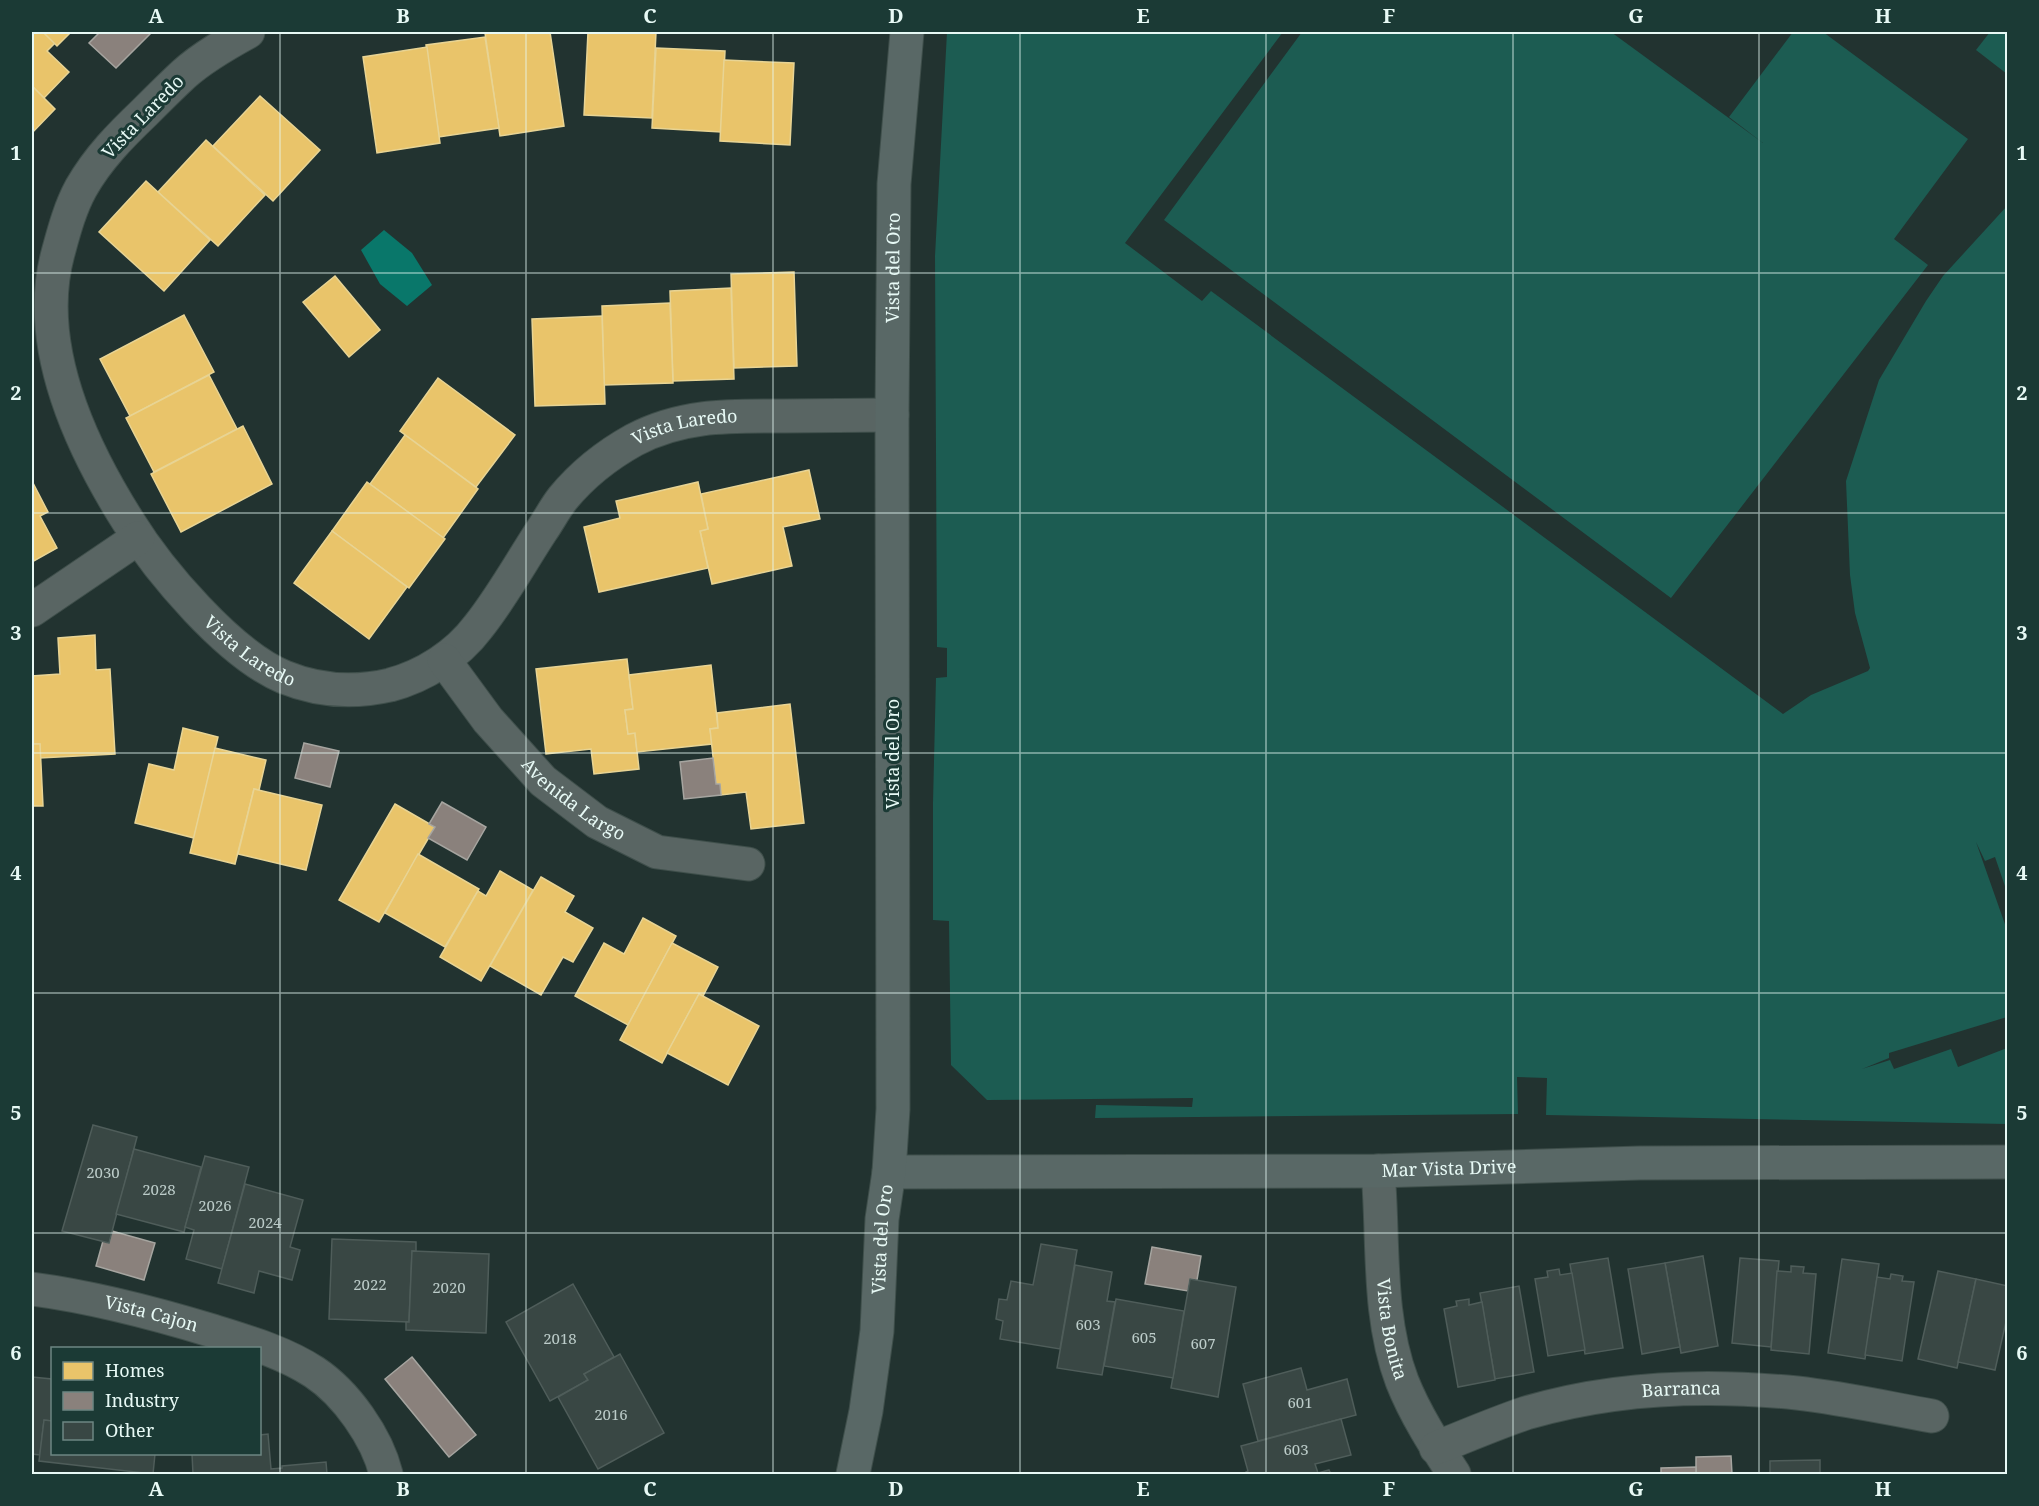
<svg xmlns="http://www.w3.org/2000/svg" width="2039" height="1506" viewBox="0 0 2039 1506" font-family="'Noto Serif',serif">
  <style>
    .green { fill: #1c5c52 }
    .water { fill: #09776a }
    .homes { fill: #e9c46a; stroke: #e8d494; stroke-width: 1.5 }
    .industry { fill: #8a817c; stroke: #a6a5a0; stroke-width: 1.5 }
    .building { fill: #394744; stroke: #4f5d5a; stroke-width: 1.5 }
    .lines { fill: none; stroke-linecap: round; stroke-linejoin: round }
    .street-casing { stroke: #3f4f4b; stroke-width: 35 }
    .secondary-casing { stroke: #3f4f4b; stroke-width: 35 }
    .street { stroke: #596563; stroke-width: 33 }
    .secondary { stroke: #596866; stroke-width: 33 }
    .grid { fill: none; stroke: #e7f9f5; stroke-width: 1.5; stroke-opacity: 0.55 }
    .labels { text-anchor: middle; stroke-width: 6; stroke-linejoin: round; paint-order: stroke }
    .number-label { font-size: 15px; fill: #bcccc9 }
    .street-label { font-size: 18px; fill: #e7f9f5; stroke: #1b3a35 }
    .neatline { fill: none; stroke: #e7f9f5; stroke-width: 2 }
    .grid-label { font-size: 20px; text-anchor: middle; font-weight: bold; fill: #e7f9f5 }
  </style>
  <rect width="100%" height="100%" fill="#223330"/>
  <g class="green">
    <polygon points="947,32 1283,32 1125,243 1202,301 1211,291 1783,714 1811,695 1868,671 1870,668 1855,613 1850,575 1846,481 1879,380 1926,301 1943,276 2007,206 2007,892 1995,857 1985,861 1976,842 2007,930 2007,1017 1889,1053 1889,1058 1862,1069 1890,1060 1894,1069 1951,1049 1958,1067 2007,1048 2007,1124 1546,1115 1547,1078 1517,1077 1518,1114 1095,1118 1096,1105 1192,1107 1193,1098 987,1100 951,1065 949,921 933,920 933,803 936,678 947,677 947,648 937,647 935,256"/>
    <polygon points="1302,32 1611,32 1763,143 1729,117 1793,32 1823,32 1968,139 1894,239 1928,265 1671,598 1164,220"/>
    <polygon points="1990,32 2007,32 2007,74 1976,50"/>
  </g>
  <polygon class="water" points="384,230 412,253 432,285 407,306 380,284 361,250"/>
  <g class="homes">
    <polygon points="32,32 43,32 55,43 47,51 69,72 44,98 32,86"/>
    <polygon points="43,32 71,32 57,46"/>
    <polygon points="497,32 550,32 564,126 500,136 485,33"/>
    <polygon points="588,32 656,32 652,118 584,115"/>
    <polygon points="485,37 499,128 439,137 426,45"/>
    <polygon points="427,47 440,143 377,153 363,57"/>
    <polygon points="656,48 725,51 721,132 652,128"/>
    <polygon points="724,60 794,63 790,145 720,141"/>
    <polygon points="32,86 55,109 32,133"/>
    <polygon points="260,96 320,150 273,201 213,146"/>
    <polygon points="206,140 265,195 218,246 158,192"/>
    <polygon points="146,181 210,240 164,291 99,232"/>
    <polygon points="794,272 797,366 734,368 731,274"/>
    <polygon points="335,276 380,330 349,357 303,302"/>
    <polygon points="731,288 734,379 673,381 670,291"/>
    <polygon points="670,303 673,383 604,385 602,306"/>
    <polygon points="184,315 214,372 130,416 100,359"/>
    <polygon points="602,316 605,404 535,406 532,319"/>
    <polygon points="209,375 237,429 154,472 126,418"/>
    <polygon points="438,378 515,435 476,487 400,431"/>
    <polygon points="243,426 272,484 181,532 151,474"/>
    <polygon points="405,435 478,489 443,538 370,484"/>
    <polygon points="809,470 820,519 783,527 792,566 712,584 700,531 708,529 701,494"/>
    <polygon points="32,481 48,512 40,516 57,548 32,562"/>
    <polygon points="367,482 445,539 409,588 332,531"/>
    <polygon points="698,482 708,529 700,531 708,568 599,592 584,527 620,518 616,501"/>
    <polygon points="332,531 407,587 369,639 294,583"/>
    <polygon points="95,635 96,670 110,669 115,754 40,758 40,744 32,744 32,676 60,674 58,638"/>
    <polygon points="627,659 633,709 625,710 628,734 635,733 639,769 594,774 591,749 546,754 536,669"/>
    <polygon points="711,665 718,728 710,729 712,744 637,752 635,733 628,734 625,710 633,709 629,675"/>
    <polygon points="790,704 804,823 751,829 746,792 721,795 720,784 716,784 710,729 718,728 717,713"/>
    <polygon points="183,728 218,737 194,838 135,823 149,764 174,770"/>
    <polygon points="32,740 32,744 40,744 43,806 32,806"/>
    <polygon points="215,748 266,760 259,790 254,789 235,864 190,853"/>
    <polygon points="254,789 322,805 306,870 238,854"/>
    <polygon points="395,804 435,827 379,922 339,900"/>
    <polygon points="418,854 479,889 445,947 385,913"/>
    <polygon points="500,871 533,890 481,981 440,957 478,891 486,896"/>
    <polygon points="541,877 574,896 565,912 593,928 573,962 563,957 541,995 490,966"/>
    <polygon points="643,918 676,936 628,1025 575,996 604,943 624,954"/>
    <polygon points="672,943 718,967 703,996 699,994 662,1063 620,1040"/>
    <polygon points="699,994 759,1026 728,1085 667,1053"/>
  </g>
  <g class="industry">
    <polygon points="100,32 152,32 116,68 89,43"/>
    <polygon points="304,743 339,751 330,787 295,778"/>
    <polygon points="713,758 716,784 720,784 721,795 684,799 680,762"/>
    <polygon points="442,802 486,827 467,860 428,838 435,827 429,824"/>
    <polygon points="112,1231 155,1243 144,1280 96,1266 103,1241 109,1243"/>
    <polygon points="1152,1247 1201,1256 1197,1280 1190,1279 1188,1291 1145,1284"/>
    <polygon points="412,1357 476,1435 449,1457 385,1379"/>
    <polygon points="1731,1456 1732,1474 1696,1474 1696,1457"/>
    <polygon points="1696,1467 1696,1474 1661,1474 1661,1468"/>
  </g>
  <g class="building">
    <polygon points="93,1125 137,1137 109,1243 62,1231"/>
    <polygon points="134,1149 201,1167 184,1232 116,1214"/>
    <polygon points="205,1156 249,1167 222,1269 186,1259 194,1230 185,1227"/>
    <polygon points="245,1184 303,1200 290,1247 300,1250 292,1280 259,1271 254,1293 218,1283"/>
    <polygon points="332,1239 416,1242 416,1251 412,1251 409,1322 329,1319"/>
    <polygon points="1041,1244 1077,1250 1060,1349 1000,1339 1003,1321 996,1319 999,1299 1007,1300 1011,1281 1033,1285"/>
    <polygon points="412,1251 489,1254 486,1333 406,1330 406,1322 409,1322"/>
    <polygon points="1703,1256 1718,1346 1681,1353 1665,1263"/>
    <polygon points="1608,1258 1623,1348 1585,1354 1570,1264"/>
    <polygon points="1740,1258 1779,1261 1771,1347 1732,1343"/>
    <polygon points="1842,1259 1879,1264 1865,1359 1828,1353"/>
    <polygon points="1665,1263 1680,1347 1642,1354 1628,1269"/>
    <polygon points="1075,1265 1112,1272 1107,1301 1115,1302 1102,1375 1057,1368"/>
    <polygon points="1791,1266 1804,1267 1803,1273 1816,1274 1809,1354 1771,1350 1777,1271 1791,1272"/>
    <polygon points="1559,1269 1560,1275 1572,1273 1585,1350 1548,1356 1535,1279 1548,1277 1547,1271"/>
    <polygon points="1938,1271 1976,1279 1957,1368 1918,1359"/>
    <polygon points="1891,1274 1903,1276 1902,1281 1914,1282 1902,1361 1865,1355 1877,1277 1890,1279"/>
    <polygon points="1190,1279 1236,1287 1218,1397 1171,1388"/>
    <polygon points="1976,1279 2008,1286 2008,1313 1995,1370 1958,1362"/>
    <polygon points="573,1284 614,1357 584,1374 588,1380 550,1401 506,1322"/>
    <polygon points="1519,1286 1534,1372 1495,1379 1480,1293"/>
    <polygon points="1116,1299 1184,1311 1173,1378 1104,1366"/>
    <polygon points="1469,1299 1469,1305 1482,1302 1495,1380 1458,1387 1444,1309 1457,1306 1456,1301"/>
    <polygon points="620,1354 664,1433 598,1469 558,1397 588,1380 584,1374"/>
    <polygon points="1301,1368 1307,1390 1347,1379 1356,1415 1258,1441 1243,1384"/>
    <polygon points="32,1377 52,1379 52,1421 44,1420 40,1455 32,1454"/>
    <polygon points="52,1419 52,1454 155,1454 153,1474 39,1461 44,1420 52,1421"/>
    <polygon points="1341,1419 1351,1455 1315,1464 1318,1473 1313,1474 1247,1474 1246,1472 1248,1471 1241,1446"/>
    <polygon points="268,1434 271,1469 282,1468 282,1466 326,1462 327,1474 193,1474 192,1454 260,1454 260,1435"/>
    <polygon points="1820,1460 1820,1474 1770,1474 1770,1461"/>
    <polygon points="1329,1470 1331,1474 1313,1474 1318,1473"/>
  </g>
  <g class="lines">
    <g class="street-casing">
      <g id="street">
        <path id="s1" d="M248,32c-22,12 -45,25 -64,42 -13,12 -26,25 -39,38 -24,23 -47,46 -64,76 -11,20 -17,43 -23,65 -25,92 22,192 70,268 31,50 101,133 156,156 34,14 71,16 106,8 34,-9 67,-30 88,-58 24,-30 43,-65 64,-97 7,-10 13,-22 21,-32 19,-23 44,-43 71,-58 49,-26 97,-24 150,-24 36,0 72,-1 108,-1"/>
        <polyline points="32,610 138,538"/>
        <path id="s2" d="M444,660l44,60 55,61 54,41 60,30 91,12"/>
        <path id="s3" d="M1378,1171c6,70 -1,144 24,210 13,33 33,64 52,93"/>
        <path id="s4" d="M32,1289c61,8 122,24 181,42 35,11 70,21 101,41 32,21 63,65 72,102"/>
        <path id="s5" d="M1436,1448c30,-12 60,-25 90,-35 87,-26 181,-29 271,-20 45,5 90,15 135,23"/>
      </g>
    </g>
    <g class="secondary-casing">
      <g id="secondary">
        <path id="s6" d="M889,1172l489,-1 262,-8 368,-1"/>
        <path id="s7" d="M853,1474l13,-63 11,-80 5,-112 7,-47 4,-63 -1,-694 2,-231 13,-152"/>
      </g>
    </g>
    <use href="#street" class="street"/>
    <use href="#secondary" class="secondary"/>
  </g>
  <path class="grid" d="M280,32v1442M526,32v1442M773,32v1442M1020,32v1442M1266,32v1442M1513,32v1442M1759,32v1442M32,273h1976M32,513h1976M32,753h1976M32,993h1976M32,1233h1976"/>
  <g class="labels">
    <g class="number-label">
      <text x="103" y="1178">2030</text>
      <text x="159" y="1195">2028</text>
      <text x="215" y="1211">2026</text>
      <text x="265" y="1228">2024</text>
      <text x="370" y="1290">2022</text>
      <text x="449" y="1293">2020</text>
      <text x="1088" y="1330">603</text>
      <text x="1144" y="1343">605</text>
      <text x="560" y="1344">2018</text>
      <text x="1203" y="1349">607</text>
      <text x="1300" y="1408">601</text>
      <text x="611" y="1420">2016</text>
      <text x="1296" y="1455">603</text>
    </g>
    <g class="street-label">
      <text transform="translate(143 117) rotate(-46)" y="6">Vista Laredo</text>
      <text dy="6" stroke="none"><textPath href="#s7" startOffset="1209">Vista del Oro</textPath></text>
      <text dy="6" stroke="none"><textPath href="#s1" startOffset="1323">Vista Laredo</textPath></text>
      <text dy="6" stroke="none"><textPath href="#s1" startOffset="765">Vista Laredo</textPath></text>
      <text transform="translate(893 754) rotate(-90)" y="6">Vista del Oro</text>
      <text dy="6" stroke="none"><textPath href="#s2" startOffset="192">Avenida Largo</textPath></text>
      <text dy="6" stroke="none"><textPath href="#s6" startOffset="560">Mar Vista Drive</textPath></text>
      <text dy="6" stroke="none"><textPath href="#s7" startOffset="237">Vista del Oro</textPath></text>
      <text dy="6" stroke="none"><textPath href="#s4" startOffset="122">Vista Cajon</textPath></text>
      <text dy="6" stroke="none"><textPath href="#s3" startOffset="159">Vista Bonita</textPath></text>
      <text dy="6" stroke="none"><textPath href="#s5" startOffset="254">Barranca</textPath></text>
    </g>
  </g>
  <rect width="2039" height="1506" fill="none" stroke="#1b3a35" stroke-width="66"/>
  <rect x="51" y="1347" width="210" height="108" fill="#1b3a35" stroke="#6d8682" stroke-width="1.5"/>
  <rect x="63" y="1362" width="30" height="18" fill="#e9c46a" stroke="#6d8682" stroke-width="1.5"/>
  <text x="105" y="1377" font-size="18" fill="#e7f9f5">Homes</text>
  <rect x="63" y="1392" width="30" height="18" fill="#8a817c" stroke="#6d8682" stroke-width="1.5"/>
  <text x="105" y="1407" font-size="18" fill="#e7f9f5">Industry</text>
  <rect x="63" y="1422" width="30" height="18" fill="#394744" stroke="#6d8682" stroke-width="1.5"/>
  <text x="105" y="1437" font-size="18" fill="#e7f9f5">Other</text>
  <rect x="33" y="33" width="1973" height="1440" class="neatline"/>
  <g class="grid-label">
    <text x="156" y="23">A</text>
    <text x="403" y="23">B</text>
    <text x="650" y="23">C</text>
    <text x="896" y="23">D</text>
    <text x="1143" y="23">E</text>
    <text x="1389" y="23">F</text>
    <text x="1636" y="23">G</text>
    <text x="1883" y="23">H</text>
    <text x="16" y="160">1</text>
    <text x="2022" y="160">1</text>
    <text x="16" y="400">2</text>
    <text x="2022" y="400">2</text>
    <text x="16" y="640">3</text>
    <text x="2022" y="640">3</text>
    <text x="16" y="880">4</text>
    <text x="2022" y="880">4</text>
    <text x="16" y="1120">5</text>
    <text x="2022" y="1120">5</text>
    <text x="16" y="1360">6</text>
    <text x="2022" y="1360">6</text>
    <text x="156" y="1496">A</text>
    <text x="403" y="1496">B</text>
    <text x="650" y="1496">C</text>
    <text x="896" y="1496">D</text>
    <text x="1143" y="1496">E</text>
    <text x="1389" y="1496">F</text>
    <text x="1636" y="1496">G</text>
    <text x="1883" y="1496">H</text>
  </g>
</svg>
